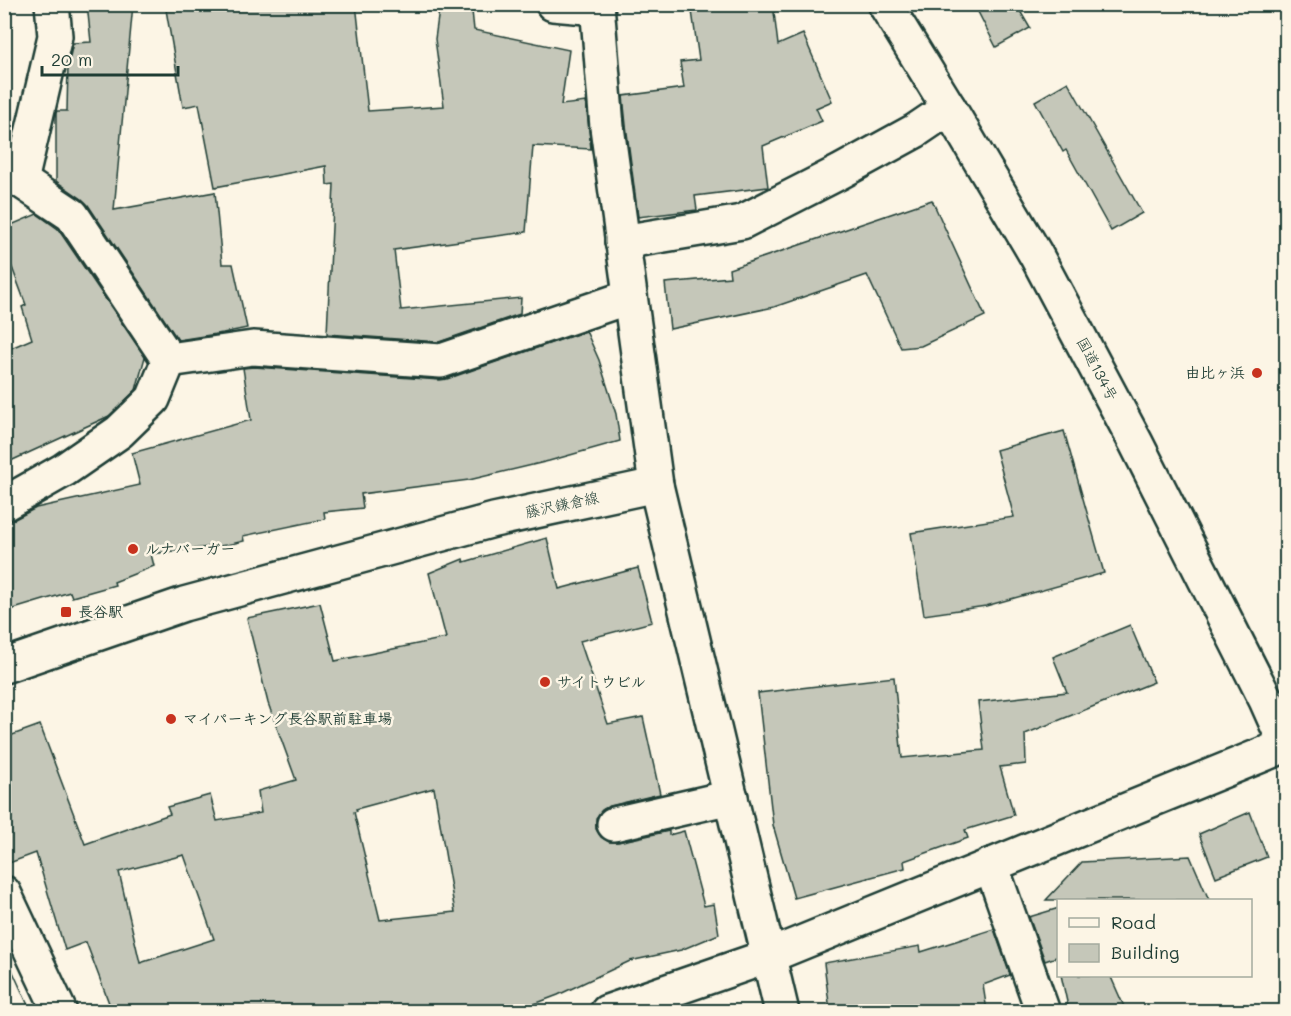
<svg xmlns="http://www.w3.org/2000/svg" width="1291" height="1016" viewBox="0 0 1291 1016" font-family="Mali,'Klee One',sans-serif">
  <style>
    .building { fill: #c5c7b9; stroke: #1f3d34; stroke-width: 1.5; fill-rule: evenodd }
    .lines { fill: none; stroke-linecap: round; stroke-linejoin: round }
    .minor-casing { stroke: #1f3d34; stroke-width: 38 }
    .major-casing { stroke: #1f3d34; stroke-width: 38 }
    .highway-casing { stroke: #1f3d34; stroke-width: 38 }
    .minor { stroke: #fcf5e5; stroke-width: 33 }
    .major { stroke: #fcf5e5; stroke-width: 33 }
    .highway { stroke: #fcf5e5; stroke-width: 33 }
    .tram { stroke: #1f3d34; stroke-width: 1.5 }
    .poi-dot { fill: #c8321e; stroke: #fcf5e5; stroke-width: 2 }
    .labels { text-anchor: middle; stroke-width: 5; stroke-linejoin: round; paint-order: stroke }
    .street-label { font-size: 15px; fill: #1f3d34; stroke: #fcf5e5 }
    .poi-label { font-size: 15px; font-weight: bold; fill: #1f3d34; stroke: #fcf5e5; text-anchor: start }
  </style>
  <rect width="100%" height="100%" fill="#fcf5e5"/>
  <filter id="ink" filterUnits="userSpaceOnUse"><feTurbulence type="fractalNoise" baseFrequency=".0167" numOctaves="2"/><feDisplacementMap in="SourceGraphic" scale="12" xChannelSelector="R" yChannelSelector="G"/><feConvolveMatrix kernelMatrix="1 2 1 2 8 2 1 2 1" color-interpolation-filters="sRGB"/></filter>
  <g filter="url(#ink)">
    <g class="building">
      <polygon points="87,4 133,4 114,210 215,192 222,264 233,264 247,328 223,333 178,340 88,205 82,199 56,181 56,113 57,111 67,111 68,65 73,43 91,42"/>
      <polygon points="165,4 356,4 368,111 444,106 435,39 439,10 472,11 474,30 569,50 561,105 586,102 591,149 533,146 526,232 394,250 401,310 521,298 520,314 439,342 327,334 334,184 327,185 326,166 215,187 199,104 183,107"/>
      <polygon points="691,4 773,4 778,45 803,34 832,101 816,108 822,121 763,146 768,187 695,196 697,210 638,217 626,125 623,96 684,88 680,62 699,60"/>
      <polygon points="974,4 1016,4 1030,28 996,47"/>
      <polygon points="1068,82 1142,213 1111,231 1066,150 1063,152 1035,101"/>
      <polygon points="932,200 985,316 921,346 901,348 867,275 774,307 670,329 665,283 730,277 729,269"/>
      <polygon points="37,214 58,229 145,357 136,390 109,416 4,464 4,351 32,339 22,307 26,305 4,246 4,228"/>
      <polygon points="586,331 599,360 616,414 620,441 549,461 469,480 361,494 363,508 324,512 325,519 243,536 244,541 227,545 151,554 154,566 114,582 115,585 72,597 70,592 4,612 4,523 13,520 36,508 140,485 132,453 251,420 243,368 254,367 440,380 447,379"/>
      <polygon points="1064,431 1104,573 986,606 924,615 911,533 1014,517 996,450"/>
      <path d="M547,538l12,51 79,-21 14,54 -72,19 28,83 35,-7 17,77 -50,12 -8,4 -6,8v11l5,8 8,5h9l51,-11v4l15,-4 20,75 10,-2 5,30 -38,16 -51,11 -72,34 -42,16h-404l-26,-69 -21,8 -29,-97 -32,12v-127l36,-13 45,119 85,-30 -3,-7 43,-12 7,26 44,-8 -3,-22 38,-11 -28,-77 -21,-85 73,-15 15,58 111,-23 -17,-65 34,-14 1,3zM434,788l21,124 -75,8 -26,-108 3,-1 -1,-2zM184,855l30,84 -74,24 -21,-91z"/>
      <polygon points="1130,625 1154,682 1025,734 1026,764 1000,767 1014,815 965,830 968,838 904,861 905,868 794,898 773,825 758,693 894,677 902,758 984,750 978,702 1067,692 1053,657"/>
      <polygon points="1250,812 1267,857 1216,877 1199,834"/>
      <polygon points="1190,856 1209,900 1046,900 1082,862"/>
      <polygon points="1059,908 1059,956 1045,961 1029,917"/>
      <polygon points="994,929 1010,975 983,985 987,1011 830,1011 824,963 920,946 921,952"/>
      <polygon points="1061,975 1110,975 1126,1011 1069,1011"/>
    </g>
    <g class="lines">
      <g class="minor-casing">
        <g id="minor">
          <polyline points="553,4 597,8"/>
          <polyline points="21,181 72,215 169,360 253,348 441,361 629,297"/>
          <polyline points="21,181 55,36 52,4"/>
          <polyline points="622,242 742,222 840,172 915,131 949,108"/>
          <polyline points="656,485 782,1012"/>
          <polyline points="4,504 64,470 119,432 153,399 169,360"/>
          <polyline points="614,824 731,797"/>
          <polyline points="991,865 1043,1012"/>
          <polyline points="4,893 60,1012"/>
          <polyline points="607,1012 769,956 1286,745"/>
        </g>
      </g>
      <g class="major-casing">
        <polyline id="major" points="4,666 184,604 494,520 656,485 607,127 597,4"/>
      </g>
      <g class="highway-casing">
        <polyline id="highway" points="885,4 949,108 1036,255 1136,443 1266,700 1286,745"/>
      </g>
      <use href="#minor" class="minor"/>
      <use href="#major" class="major"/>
      <use href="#highway" class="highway"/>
      <polyline class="tram" points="4,952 31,1012"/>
    </g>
  </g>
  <g class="poi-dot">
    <circle cx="1257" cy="373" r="6"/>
    <circle cx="133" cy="549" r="6"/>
    <rect x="60" y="606" width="12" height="12" rx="3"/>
    <circle cx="545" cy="682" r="6"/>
    <circle cx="171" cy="719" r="6"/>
  </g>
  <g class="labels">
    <g class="street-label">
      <text transform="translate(1097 369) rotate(62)" y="5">国道134号</text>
      <text transform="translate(562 505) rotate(-12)" y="5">藤沢鎌倉線</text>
    </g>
    <g class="poi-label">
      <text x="1245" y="378" text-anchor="end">由比ヶ浜</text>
      <text x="145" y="554">ルナバーガー</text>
      <text x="78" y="617">長谷駅</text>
      <text x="557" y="687">サイトウビル</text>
      <text x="183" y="724">マイパーキング長谷駅前駐車場</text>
    </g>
  </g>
  <rect width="1291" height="1016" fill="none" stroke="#fcf5e5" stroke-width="24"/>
  <rect x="12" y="12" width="1267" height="992" fill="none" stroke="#1f3d34" stroke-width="2" filter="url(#ink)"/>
  <rect x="1057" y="899" width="195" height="78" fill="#fcf5e5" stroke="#a4ab9e" stroke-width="1.5"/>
  <rect x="1069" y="918" width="30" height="9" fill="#fcf5e5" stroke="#a4ab9e" stroke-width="1.5"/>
  <text x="1111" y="929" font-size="18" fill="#1f3d34">Road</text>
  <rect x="1069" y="944" width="30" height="18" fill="#c5c7b9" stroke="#a4ab9e" stroke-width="1.5"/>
  <text x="1111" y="959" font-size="18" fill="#1f3d34">Building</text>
  <path d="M42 66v9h136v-9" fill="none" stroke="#1f3d34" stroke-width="3"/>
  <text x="51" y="66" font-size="18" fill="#1f3d34" stroke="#fcf5e5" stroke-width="4.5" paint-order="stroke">20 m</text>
</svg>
